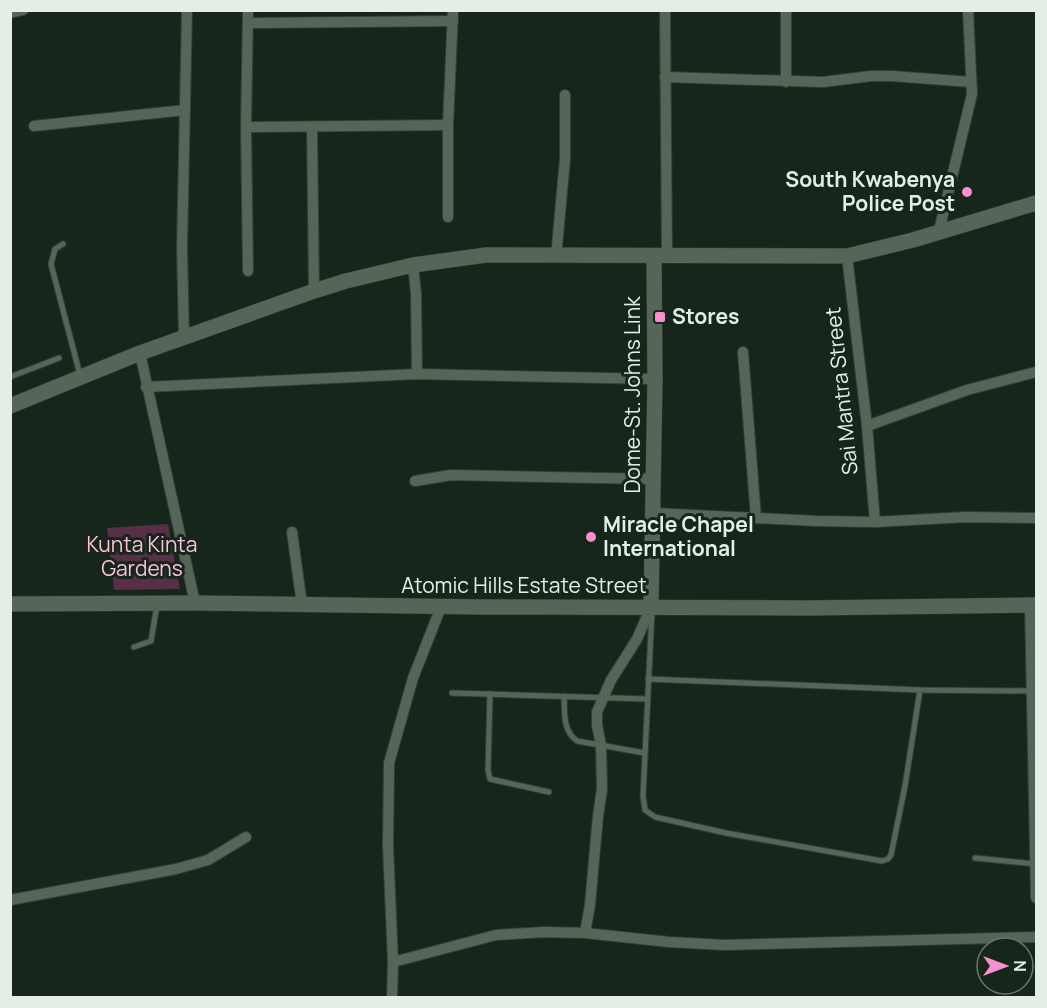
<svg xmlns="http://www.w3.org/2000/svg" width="1047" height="1008" viewBox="0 0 1047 1008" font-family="Manrope,sans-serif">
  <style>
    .green { fill: #572f47 }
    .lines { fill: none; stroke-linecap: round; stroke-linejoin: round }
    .lane-casing { stroke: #344036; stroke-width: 7 }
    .street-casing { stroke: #344036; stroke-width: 12 }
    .secondary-casing { stroke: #344036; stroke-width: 16 }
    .lane { stroke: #556658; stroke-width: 5 }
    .street { stroke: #556658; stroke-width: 10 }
    .secondary { stroke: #556658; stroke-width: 15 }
    .poi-dot { fill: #f790ce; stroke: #17261a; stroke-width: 2 }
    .labels { text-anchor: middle; stroke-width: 6; stroke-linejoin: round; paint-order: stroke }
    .poi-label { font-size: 21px; font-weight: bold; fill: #e4eee6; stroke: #17261a; text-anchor: start }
    .street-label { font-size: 21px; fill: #e4eee6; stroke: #17261a }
    .park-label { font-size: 21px; fill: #fdbfe2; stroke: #17261a }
  </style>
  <rect width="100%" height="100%" fill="#17261a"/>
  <polygon class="green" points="168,524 180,589 114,590 107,528"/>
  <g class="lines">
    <g class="lane-casing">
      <g id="lane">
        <polyline points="63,244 55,249 51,264 80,375"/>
        <polyline points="10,377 59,358"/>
        <polyline points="652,611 643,796 645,810 655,817 726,833 882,861 888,859 891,855 905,786 920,690"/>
        <polyline points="134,647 151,641 157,605"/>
        <polyline points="648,679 920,690 1031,691"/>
        <polyline points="452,693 647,699"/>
        <polyline points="490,694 488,770 490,779 549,792"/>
        <path d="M564,696c1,16 -2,34 13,45l68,12"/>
        <polyline points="975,858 1036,864"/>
      </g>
    </g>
    <g class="street-casing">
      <g id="street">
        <polyline points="248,10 246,127 248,271"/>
        <polyline points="665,10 667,256"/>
        <polyline points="786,10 786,82"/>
        <polyline points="10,13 23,10"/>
        <polyline points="248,23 453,21"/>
        <polyline points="665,77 823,82 871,76 892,76 971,82"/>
        <polyline points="34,126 185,110"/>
        <polyline points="246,127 448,125"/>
        <polyline points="312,127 314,291"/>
        <polyline points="448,217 448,125 453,10"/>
        <polyline points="939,231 972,94 968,10"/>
        <polyline points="847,256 867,426 875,522"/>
        <polyline points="556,257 565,159 565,95"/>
        <polyline points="413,265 416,293 417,374"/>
        <polyline points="184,338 182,248 187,10"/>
        <polyline points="743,352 756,518"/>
        <polyline points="140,353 195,603"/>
        <polyline points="146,387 417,374 655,379"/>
        <polyline points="867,426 967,390 1036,372"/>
        <polyline points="415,481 451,475 653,479"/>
        <polyline points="653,513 817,521 875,522 966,517 1036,518"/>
        <polyline points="292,532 302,605"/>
        <polyline points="1030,605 1036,898"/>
        <polyline points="10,900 176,869 208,860 246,837"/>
        <polyline points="585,933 590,905 598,816 602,789 601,745 597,725 597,712 611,680 637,639 651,607"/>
        <polyline points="393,962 496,935 544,932 585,933 669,942 725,945 1036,937"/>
        <polyline points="392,998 393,962 388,846 389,763 413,678 441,607"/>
      </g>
    </g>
    <g class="secondary-casing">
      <g id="secondary">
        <polyline points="10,406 140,353 314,291 346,281 413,265 486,255 847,256 913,240 1036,203"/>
        <polyline points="10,604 195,603 480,607 807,608 1036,605"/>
        <polyline points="651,607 655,379 654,256"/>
      </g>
    </g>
    <use href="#lane" class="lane"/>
    <use href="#street" class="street"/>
    <use href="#secondary" class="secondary"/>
  </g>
  <g class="poi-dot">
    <circle cx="967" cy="192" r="6"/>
    <rect x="654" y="311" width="12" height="12" rx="3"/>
    <circle cx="591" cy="537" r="6"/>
  </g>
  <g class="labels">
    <g class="poi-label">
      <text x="955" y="187" text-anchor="end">South Kwabenya<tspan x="955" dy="24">Police Post</tspan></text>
      <text x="672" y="324">Stores</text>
      <text x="603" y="532">Miracle Chapel<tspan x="603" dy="24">International</tspan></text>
    </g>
    <g class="street-label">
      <text transform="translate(842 391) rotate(-96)" y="7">Sai Mantra Street</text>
      <text transform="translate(633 395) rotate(-90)" y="7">Dome-St. Johns Link</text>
      <text x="524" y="593">Atomic Hills Estate Street</text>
    </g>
    <g class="park-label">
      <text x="142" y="552">Kunta Kinta<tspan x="142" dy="24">Gardens</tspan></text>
    </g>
  </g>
  <rect width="1047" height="1008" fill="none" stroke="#e4eee6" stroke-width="24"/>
  <g transform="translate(1005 966) rotate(90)"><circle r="28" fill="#17261a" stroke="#69766c" stroke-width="1.5"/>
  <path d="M0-4.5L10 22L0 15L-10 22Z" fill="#f790ce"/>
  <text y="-9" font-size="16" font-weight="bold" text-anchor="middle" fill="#e4eee6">N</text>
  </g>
</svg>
